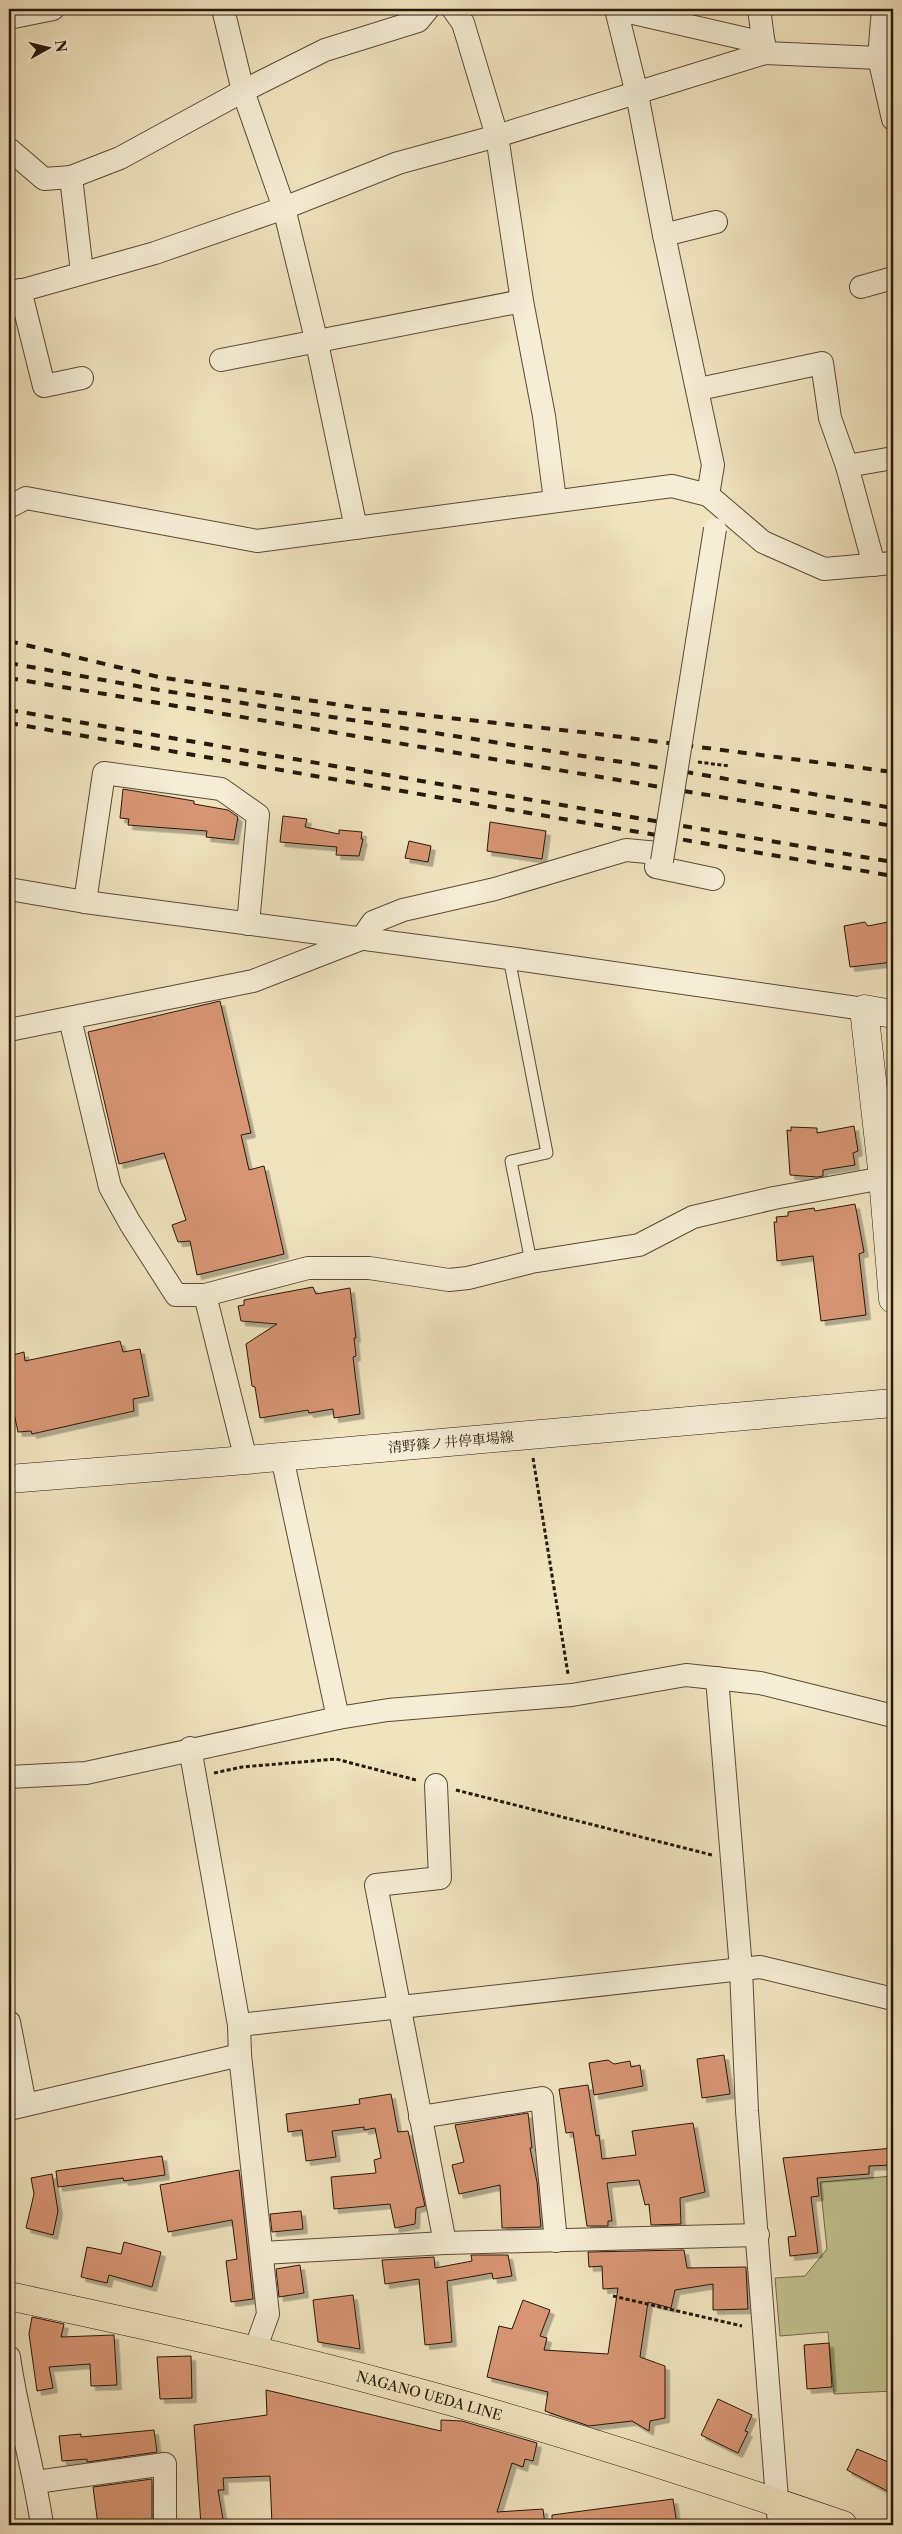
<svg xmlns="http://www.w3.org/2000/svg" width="902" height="2534" viewBox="0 0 902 2534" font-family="'Libre Caslon Text','Noto Serif JP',serif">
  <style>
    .green { fill: #bfc28e; stroke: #746c4c }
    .building { fill: #d79573; stroke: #291709; filter: url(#shadow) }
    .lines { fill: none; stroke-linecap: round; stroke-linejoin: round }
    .lane-casing { stroke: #5b4a36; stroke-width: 13 }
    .street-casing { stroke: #5b4a36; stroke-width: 24 }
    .secondary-casing { stroke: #291709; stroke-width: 29 }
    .primary-casing { stroke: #291709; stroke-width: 29 }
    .path { stroke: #291709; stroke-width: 3; stroke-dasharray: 4 2.5; stroke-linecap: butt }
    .lane { stroke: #f5edd5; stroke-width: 11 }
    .street { stroke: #f5edd5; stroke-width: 22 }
    .secondary { stroke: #f5edd5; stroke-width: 28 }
    .primary { stroke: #f0e3be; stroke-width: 28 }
    .rail { stroke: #291709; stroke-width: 4; stroke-dasharray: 9 9; stroke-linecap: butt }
    .street-bridge-casing { stroke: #5b4a36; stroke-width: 24; stroke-linecap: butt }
    .street-bridge { stroke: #f5edd5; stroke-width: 22 }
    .labels { text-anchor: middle; stroke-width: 4; stroke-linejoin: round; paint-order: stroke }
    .street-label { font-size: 14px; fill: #291709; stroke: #f5edd5 }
  </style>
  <defs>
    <filter id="shadow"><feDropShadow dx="4.5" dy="4.5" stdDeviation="0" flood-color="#0004"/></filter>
  </defs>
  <rect width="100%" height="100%" fill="#f0e3be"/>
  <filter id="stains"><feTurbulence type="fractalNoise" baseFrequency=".004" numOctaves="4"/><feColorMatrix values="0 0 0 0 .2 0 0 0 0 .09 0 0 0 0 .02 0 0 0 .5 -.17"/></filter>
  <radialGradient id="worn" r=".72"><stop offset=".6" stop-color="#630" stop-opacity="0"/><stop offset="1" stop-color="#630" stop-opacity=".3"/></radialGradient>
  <polygon class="green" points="893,2176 893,2391 834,2394 828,2332 780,2336 775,2278 805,2276 827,2249 820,2182"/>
  <g class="building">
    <polygon points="123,789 194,801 194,804 228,810 238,817 234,840 206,837 207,831 128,825 129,819 120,818"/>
    <polygon points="283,816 307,819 305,827 339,834 339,830 362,832 361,839 363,839 359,856 336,855 337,847 280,842"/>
    <polygon points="490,822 546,831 542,859 487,851"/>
    <polygon points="409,841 431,846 428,862 405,858"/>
    <polygon points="893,921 893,962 850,967 844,926 865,922 868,926"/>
    <polygon points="220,1001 251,1133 241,1135 249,1170 264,1166 284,1254 197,1275 190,1241 178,1242 172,1225 186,1220 164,1153 119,1164 88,1032"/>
    <polygon points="854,1126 858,1151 853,1153 855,1165 823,1170 823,1176 817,1177 790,1175 787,1130 791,1131 791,1127 817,1128 817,1133"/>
    <polygon points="855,1204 864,1252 859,1254 866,1315 821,1321 813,1256 777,1261 774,1222 777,1222 776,1217 788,1216 788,1212 814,1208 815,1211"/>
    <polygon points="313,1287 316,1294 350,1288 356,1338 354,1338 356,1356 353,1357 360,1414 334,1418 333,1409 309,1413 308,1410 260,1418 255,1387 252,1386 246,1344 277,1324 241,1321 238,1306 244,1305 244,1300"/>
    <polygon points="120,1341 123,1352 140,1349 149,1396 133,1399 134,1411 32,1434 31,1431 18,1432 9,1391 9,1356 24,1352 25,1361"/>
    <polygon points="724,2055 730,2094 702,2098 697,2059"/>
    <polygon points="608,2060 614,2064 630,2061 631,2067 640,2065 643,2086 594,2095 589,2063"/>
    <polygon points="588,2085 596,2136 599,2135 602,2159 636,2155 632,2131 693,2123 705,2192 680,2198 681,2224 651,2225 649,2204 645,2205 639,2180 607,2183 612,2221 608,2221 608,2226 587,2226 573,2132 566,2133 559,2089"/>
    <polygon points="391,2094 398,2132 408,2131 425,2206 416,2208 415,2224 395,2228 390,2204 334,2209 331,2177 376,2173 374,2160 381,2158 375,2128 364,2130 364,2127 332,2131 336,2157 306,2161 302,2130 288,2132 286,2114 360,2104 359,2099"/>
    <polygon points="528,2113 532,2148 530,2148 537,2182 541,2227 502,2228 500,2185 459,2194 452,2165 464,2162 455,2125"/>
    <polygon points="893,2148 893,2165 869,2166 869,2174 817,2178 819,2196 811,2197 818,2253 790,2256 788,2237 796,2236 783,2158"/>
    <polygon points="162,2156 165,2175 124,2181 123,2178 58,2187 56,2171"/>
    <polygon points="239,2170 253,2299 231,2302 226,2261 237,2259 232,2220 168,2232 160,2185"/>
    <polygon points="52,2174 58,2211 53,2235 26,2228 34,2194 31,2178"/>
    <polygon points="301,2211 303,2229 272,2232 270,2214"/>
    <polygon points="124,2242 161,2252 152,2287 109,2275 107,2283 81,2277 87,2247 121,2254"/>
    <polygon points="684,2250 687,2268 746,2267 748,2309 713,2310 713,2284 675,2290 671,2308 648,2302 640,2357 665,2366 665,2418 650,2421 649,2431 632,2421 589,2426 562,2417 545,2411 548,2392 487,2377 499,2326 512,2329 523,2300 550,2310 540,2336 547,2338 544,2350 608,2354 618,2288 603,2289 602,2266 589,2267 588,2252"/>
    <polygon points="471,2255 508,2255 512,2276 493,2279 492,2273 447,2281 452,2342 425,2345 419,2279 385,2284 382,2260 434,2257 435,2268 472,2261"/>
    <polygon points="300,2265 304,2293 279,2297 276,2269"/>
    <polygon points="353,2295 360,2349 318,2342 313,2300"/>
    <polygon points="32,2317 64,2324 61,2337 114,2335 117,2385 91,2386 90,2364 49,2367 53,2388 37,2391 29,2334"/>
    <polygon points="829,2343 832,2387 807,2389 804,2345"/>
    <polygon points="191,2356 192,2398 160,2399 157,2357"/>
    <polygon points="266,2390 441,2431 441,2420 462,2421 537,2443 533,2461 525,2459 523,2467 512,2463 497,2512 543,2509 545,2525 272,2525 270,2476 223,2478 224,2490 218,2490 224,2525 201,2525 194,2425 267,2415"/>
    <polygon points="718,2399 752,2415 745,2431 748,2432 738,2453 701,2435"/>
    <polygon points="154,2430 157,2452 87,2462 87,2459 62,2461 59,2436 81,2434 81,2437"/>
    <polygon points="857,2449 893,2464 893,2494 847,2470"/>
    <polygon points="152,2479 152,2525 98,2525 93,2487"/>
    <polygon points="673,2499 677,2525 552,2525 552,2515"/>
  </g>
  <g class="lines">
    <g class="lane-casing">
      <polyline id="lane" points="509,958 547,1153 511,1161 531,1262"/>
    </g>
    <g class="street-casing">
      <g id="street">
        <polyline points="223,9 243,91 284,208 317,343 356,528"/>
        <polyline points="453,9 463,23 497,136 522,301 544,416 555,500"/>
        <polyline points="759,9 765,53"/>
        <polyline points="883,9 879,58 893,119"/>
        <polyline points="9,18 53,9"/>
        <polyline points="9,149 44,179 71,177"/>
        <polyline points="664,235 716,222"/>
        <polyline points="82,272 71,177 120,158 243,91 325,50 418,21 428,9"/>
        <polyline points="861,287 893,278"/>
        <polyline points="20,290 44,386 82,378"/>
        <polyline points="9,294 155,253 284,208 398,163 497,136 765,53 879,58"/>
        <polyline points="221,360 522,301"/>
        <polyline points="699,389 822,363 830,418 847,466 874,565"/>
        <polyline points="847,466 893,458"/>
        <polyline points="708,495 713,465 664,235 637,94 616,9 764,43"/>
        <polyline points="9,507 26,498 257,541 672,486 708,495 763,542 824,569 893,563"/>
        <polyline points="9,889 85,902 509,958 864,1009"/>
        <polyline points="85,902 104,773 221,789 258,815 248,924"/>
        <polyline points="70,1019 110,1187 130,1223 176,1295 205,1295 308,1268 369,1268 449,1280 468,1278 531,1262 639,1245 693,1217 774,1198 883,1178"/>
        <polyline points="9,1030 253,981 361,939 373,922 403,910 495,889 626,850 658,853 656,867 713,879"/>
        <polyline points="205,1295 246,1460"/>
        <polyline points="282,1457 338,1718"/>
        <polyline points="717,1678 741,1969 747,2111 779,2525"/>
        <polyline points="190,1748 239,2025 240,2055 268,2314 255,2350"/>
        <polyline points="9,1777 86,1773 338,1718 388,1710 572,1695 686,1675 760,1683 893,1716"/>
        <polyline points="436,1785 440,1878 376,1885 445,2243"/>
        <polyline points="9,2022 25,2104"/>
        <polyline points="239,2025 760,1967 893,1999"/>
        <polyline points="9,2109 240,2055"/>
        <polyline points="420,2117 542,2098 556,2241"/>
        <polyline points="262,2253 445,2243 758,2235"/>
        <path d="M9,2357c8,57 25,111 33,168"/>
        <polyline points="36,2482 165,2464 165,2525"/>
      </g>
    </g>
    <g class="secondary-casing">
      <g id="secondary">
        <polyline points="893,1014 864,1009 883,1178 893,1299"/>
        <polyline points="9,1479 246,1460 893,1403"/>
      </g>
    </g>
    <g class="primary-casing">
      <g id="primary">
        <path id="s1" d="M9,2296c129,28 258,55 385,90 152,40 300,88 449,139"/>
      </g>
    </g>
    <g class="path">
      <polyline points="698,762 729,766"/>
      <polyline points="533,1458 568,1674"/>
      <polyline points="214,1773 242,1767 336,1759 416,1780"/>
      <polyline points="456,1790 712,1855"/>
      <polyline points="613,2296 742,2326"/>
    </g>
    <use href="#lane" class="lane"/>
    <use href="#street" class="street"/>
    <use href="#secondary" class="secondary"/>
    <use href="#primary" class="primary"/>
    <g class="rail">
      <polyline points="9,641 159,677 366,709 590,733 893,772"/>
      <polyline points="9,663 159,690 692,773 893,808"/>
      <polyline points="9,678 893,826"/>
      <polyline points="9,710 893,862"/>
      <polyline points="9,723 893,876"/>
    </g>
    <g class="street-bridge-casing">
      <polyline id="street-bridge" points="662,861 715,529"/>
    </g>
    <use href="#street-bridge" class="street-bridge"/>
  </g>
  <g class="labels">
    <g class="street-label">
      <text transform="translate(451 1442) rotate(-5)" y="5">清野篠ノ井停車場線</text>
      <text dy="5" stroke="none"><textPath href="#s1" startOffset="432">NAGANO UEDA LINE</textPath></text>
    </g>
  </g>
  <rect width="902" height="2534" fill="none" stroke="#f0e3be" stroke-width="30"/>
  <rect x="10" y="10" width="882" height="2514" fill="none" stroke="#291709" stroke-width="2.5"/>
  <rect x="15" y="15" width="872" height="2504" fill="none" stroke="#291709"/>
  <g transform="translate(48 48) rotate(82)" stroke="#f5edd5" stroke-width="4" paint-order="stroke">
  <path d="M0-4L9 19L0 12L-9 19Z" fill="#291709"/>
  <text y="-8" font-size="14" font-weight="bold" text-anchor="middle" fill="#291709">N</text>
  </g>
  <rect width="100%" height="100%" filter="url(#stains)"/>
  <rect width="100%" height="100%" fill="url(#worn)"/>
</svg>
